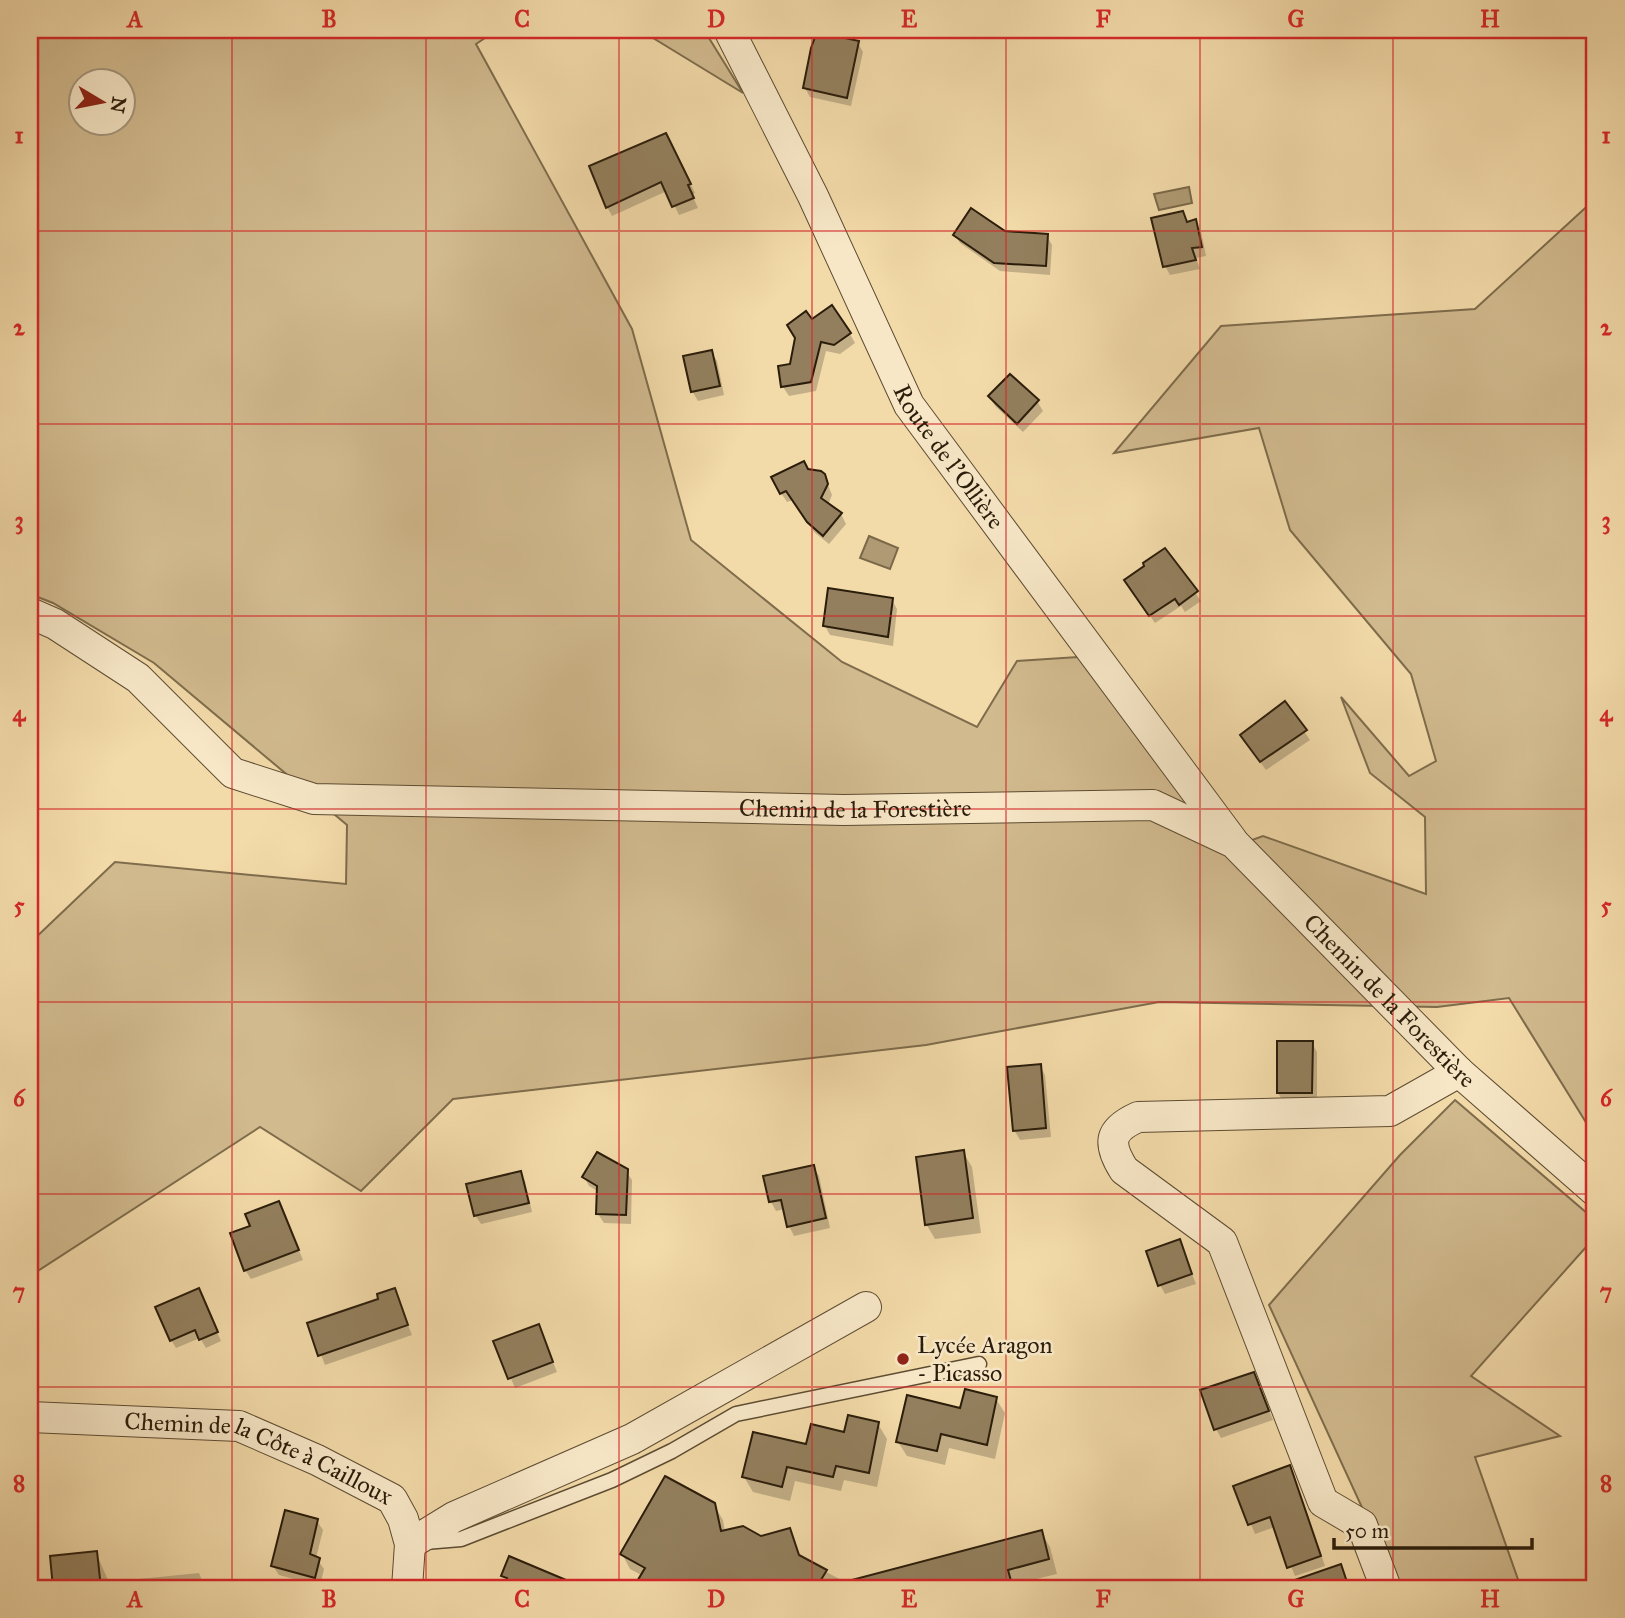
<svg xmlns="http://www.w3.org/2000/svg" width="1625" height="1618" viewBox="0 0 1625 1618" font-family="'IM FELL Great Primer',serif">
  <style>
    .green { fill: #d1ba8e; stroke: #7e6c4c; stroke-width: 2; fill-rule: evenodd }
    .water { fill: #af9a73; stroke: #7a6849; stroke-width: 2 }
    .shadow { fill: #0003 }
    .building { fill: #937f5d; stroke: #2b1d0b; stroke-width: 2 }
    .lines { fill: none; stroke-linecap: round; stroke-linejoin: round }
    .lane-casing { stroke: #5d4c32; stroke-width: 17 }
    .street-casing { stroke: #5d4c32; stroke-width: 32 }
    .lane { stroke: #f7e7c7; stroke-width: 14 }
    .street { stroke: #f7e7c7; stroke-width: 30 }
    .grid { fill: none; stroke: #d62828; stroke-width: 2; stroke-opacity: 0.55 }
    .poi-dot { fill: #8f2418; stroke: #f7e7c7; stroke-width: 2.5 }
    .labels { text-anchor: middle; stroke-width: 5; stroke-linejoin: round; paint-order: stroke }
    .street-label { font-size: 24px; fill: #2b1d0b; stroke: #f7e7c7 }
    .poi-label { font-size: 24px; fill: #2b1d0b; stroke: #f7e7c7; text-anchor: start }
    .neatline { fill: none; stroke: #d62828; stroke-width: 2.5 }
    .grid-label { font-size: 23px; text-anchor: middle; font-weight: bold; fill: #d62828 }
  </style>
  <rect width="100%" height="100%" fill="#f3daa9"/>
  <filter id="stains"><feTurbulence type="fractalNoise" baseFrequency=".00286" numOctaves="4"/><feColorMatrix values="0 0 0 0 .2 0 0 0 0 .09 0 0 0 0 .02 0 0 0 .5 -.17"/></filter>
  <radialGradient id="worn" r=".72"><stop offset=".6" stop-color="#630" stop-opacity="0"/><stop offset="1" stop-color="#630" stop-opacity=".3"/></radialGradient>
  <g class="green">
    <path d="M30,30h467l-21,14 156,285 59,211 151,122 135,65 40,-66 61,-4 105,138 36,57 44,-16 163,58 -1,-77 -55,-44 -29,-76 68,79 27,-15 -25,-87 -121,-144 -31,-102 -145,25 107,-127 254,-17 120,-110v938l-86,-139 -72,9 -278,-5 -233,43 -473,54 -92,92 -101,-64 -230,149v-333l85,-81 231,22 1,-59 -193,-162 -101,-60 -23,-9zM80,80h42v42h-42z"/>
    <polygon points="640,30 704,30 743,93"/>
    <polygon points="1455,1100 1595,1220 1595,1237 1471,1376 1560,1436 1475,1457 1521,1588 1399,1588 1269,1305 1400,1155"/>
  </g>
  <g class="water">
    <polygon points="1189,187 1192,203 1159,210 1154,194"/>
    <polygon points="869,536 898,548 890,569 860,558"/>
  </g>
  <g class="shadow">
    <polygon points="858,43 863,52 851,106 810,97 805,88"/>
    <polygon points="671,144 695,193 692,195 698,208 679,215 667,191 612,216 607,207"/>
    <polygon points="1182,213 1188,223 1195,221 1201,231 1206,256 1196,258 1200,269 1170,275 1165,266"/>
    <polygon points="1004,233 1047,236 1052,245 1050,275 1000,271 960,243 955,235"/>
    <polygon points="811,321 850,334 855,343 840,354 826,351 816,391 789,396 783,387 780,368 792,365"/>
    <polygon points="711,352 717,361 724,395 698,401 692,391"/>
    <polygon points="990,397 1037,401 1043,411 1023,432 995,406"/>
    <polygon points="807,470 824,475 832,495 828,505 841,514 846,524 829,544 814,532 793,500 787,502 781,493"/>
    <polygon points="1165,550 1201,601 1185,612 1181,606 1155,623 1131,589"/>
    <polygon points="892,600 897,609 893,646 830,635 825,626"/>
    <polygon points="1285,703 1310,740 1266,770 1247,744"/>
    <polygon points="30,896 36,913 30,915"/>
    <polygon points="1312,1043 1317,1052 1317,1103 1284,1103 1278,1093"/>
    <polygon points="1040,1066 1045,1075 1051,1137 1020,1140 1014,1130"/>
    <polygon points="963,1152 972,1167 981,1233 935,1239 926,1224"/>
    <polygon points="813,1167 819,1176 830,1228 794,1236 789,1226 785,1209 776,1211 771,1202 766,1177"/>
    <polygon points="626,1171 632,1180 631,1224 604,1223 598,1214 599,1192 589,1186 584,1177"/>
    <polygon points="520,1173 525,1181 532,1212 481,1224 475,1215"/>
    <polygon points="279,1204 303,1260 251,1279 245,1270"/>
    <polygon points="1179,1241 1196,1284 1165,1294 1160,1285"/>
    <polygon points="394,1290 412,1335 325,1365 309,1324 380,1300"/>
    <polygon points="203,1299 221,1341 206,1348 200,1338 176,1348 171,1340"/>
    <polygon points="538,1326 557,1372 515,1388 495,1342"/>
    <polygon points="1595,1354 1595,1398 1587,1356"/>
    <polygon points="1258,1383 1273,1420 1221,1438 1216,1429"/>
    <polygon points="996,1399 1005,1413 995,1459 949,1448 945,1465 907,1456 898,1442 962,1410"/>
    <polygon points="878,1424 887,1439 877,1487 844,1480 841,1491 795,1481 790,1501 753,1492 744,1477 808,1446"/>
    <polygon points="1289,1467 1294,1476 1325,1566 1295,1576 1275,1527 1255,1534 1236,1487"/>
    <polygon points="714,1505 723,1520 725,1532 761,1538 789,1530 802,1559 847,1583 1041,1532 1050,1547 1057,1574 1015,1584 1016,1588 635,1588 643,1576 630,1569 622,1554"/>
    <polygon points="317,1521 323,1530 316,1558 324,1569 320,1586 279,1575 273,1566"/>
    <polygon points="96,1553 109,1582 199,1573 205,1588 55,1588 52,1558"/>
  </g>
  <g class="building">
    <polygon points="817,32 859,41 847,98 803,88 811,48"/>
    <polygon points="666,133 691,184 688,185 694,198 672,207 661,182 606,208 589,166"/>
    <polygon points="971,208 1005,231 1048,234 1046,266 994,263 953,235"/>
    <polygon points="1183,211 1187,222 1196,219 1202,247 1192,248 1196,260 1163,267 1151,218"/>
    <polygon points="832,305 851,333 834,345 821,342 811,382 781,387 778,366 790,364 795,338 787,325 806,311 812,319"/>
    <polygon points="712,350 720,386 691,392 683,356"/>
    <polygon points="1010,374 1039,400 1017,424 988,396"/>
    <polygon points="804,461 808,469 821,471 825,474 828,484 821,498 842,513 823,536 807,522 786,491 780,494 771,477"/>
    <polygon points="1165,548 1198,591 1179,605 1175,599 1149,616 1124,580 1144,566 1143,563"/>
    <polygon points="828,588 893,598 888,637 823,626"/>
    <polygon points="1285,701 1307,730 1260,762 1240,735"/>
    <polygon points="1277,1041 1313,1041 1312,1093 1277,1093"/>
    <polygon points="1041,1064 1046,1128 1013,1131 1007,1067"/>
    <polygon points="964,1150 973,1218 925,1225 916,1157"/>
    <polygon points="597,1152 628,1169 626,1215 596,1214 597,1186 582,1177"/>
    <polygon points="814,1165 826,1218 787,1227 781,1200 769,1202 763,1176"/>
    <polygon points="521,1171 529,1203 474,1216 466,1184"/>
    <polygon points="279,1201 299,1250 244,1271 230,1233 250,1226 245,1214"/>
    <polygon points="1180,1239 1192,1274 1158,1286 1146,1251"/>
    <polygon points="199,1288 218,1332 199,1340 195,1330 170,1341 155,1307"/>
    <polygon points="395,1288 408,1325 318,1356 307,1323 378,1299 377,1294"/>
    <polygon points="539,1324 553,1362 508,1379 493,1341"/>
    <polygon points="1254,1372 1269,1411 1214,1430 1200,1390"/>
    <polygon points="965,1389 997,1397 987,1445 941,1434 937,1451 896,1442 907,1395 960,1408"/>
    <polygon points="848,1415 879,1422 869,1473 836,1466 833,1477 787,1467 782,1487 742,1477 753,1432 806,1444 811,1424 844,1432"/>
    <polygon points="1290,1465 1321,1556 1287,1568 1270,1517 1248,1525 1233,1486"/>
    <polygon points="665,1476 715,1503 721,1531 743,1526 761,1536 790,1528 799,1555 827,1570 816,1588 633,1588 645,1568 620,1554"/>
    <polygon points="285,1510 318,1519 310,1554 320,1558 315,1578 271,1566"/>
    <polygon points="1042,1530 1049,1559 1008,1570 1013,1588 849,1588 848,1581"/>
    <polygon points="97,1551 101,1588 53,1588 50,1556"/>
    <polygon points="509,1556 585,1588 503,1588 507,1578 501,1576"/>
    <polygon points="1341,1564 1349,1588 1281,1588 1280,1585"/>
  </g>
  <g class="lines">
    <g class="lane-casing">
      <polyline id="lane" points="425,1542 461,1539 612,1480 672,1451 736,1414 979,1364"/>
    </g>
    <g class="street-casing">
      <g id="street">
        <path id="s1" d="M729,30l84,166 96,209 323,435"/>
        <path id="s2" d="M30,613l25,11 83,54 95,95 81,26 530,11 309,-5 81,38 225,229 136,119"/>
        <path id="s3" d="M30,1417l209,9 78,34 75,39 11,20 7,25 -3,44"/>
        <polyline points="410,1544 454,1517 632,1439 866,1307"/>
        <path d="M1386,1588l-24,-63 -39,-23 -101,-260 -98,-72c-17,-27 -15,-40 14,-53l252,-6 69,-39"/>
      </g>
    </g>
    <use href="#lane" class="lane"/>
    <use href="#street" class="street"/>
  </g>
  <path class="grid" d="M232,30v1558M426,30v1558M619,30v1558M812,30v1558M1006,30v1558M1200,30v1558M1393,30v1558M30,231h1565M30,424h1565M30,616h1565M30,809h1565M30,1002h1565M30,1194h1565M30,1387h1565"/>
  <circle class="poi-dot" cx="903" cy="1359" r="7"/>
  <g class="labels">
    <g class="street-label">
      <text dy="8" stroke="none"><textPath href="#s1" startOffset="481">Route de l'Ollière</textPath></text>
      <text dy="8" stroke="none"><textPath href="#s2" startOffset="887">Chemin de la Forestière</textPath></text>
      <text dy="8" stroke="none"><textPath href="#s2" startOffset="1496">Chemin de la Forestière</textPath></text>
      <text dy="8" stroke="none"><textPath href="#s3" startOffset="236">Chemin de la Côte à Cailloux</textPath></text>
    </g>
    <g class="poi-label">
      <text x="917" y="1353">Lycée Aragon<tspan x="917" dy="28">- Picasso</tspan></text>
    </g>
  </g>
  <rect width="1625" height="1618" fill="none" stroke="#f3daa9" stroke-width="77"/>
  <g transform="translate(102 102) rotate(100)"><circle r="33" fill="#f7e7c7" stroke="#a5967c" stroke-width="2"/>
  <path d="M0-5L12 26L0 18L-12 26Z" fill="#8f2418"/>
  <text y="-10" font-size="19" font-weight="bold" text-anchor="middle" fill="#2b1d0b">N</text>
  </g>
  <path d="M1334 1538v10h198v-10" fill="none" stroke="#2b1d0b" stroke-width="3.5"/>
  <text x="1345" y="1538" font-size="21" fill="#2b1d0b" stroke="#f7e7c7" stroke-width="5" paint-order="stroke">50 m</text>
  <rect x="38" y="38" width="1548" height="1542" class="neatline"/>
  <g class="grid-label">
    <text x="135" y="27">A</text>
    <text x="329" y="27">B</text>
    <text x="522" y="27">C</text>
    <text x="716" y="27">D</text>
    <text x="909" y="27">E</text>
    <text x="1103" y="27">F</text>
    <text x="1296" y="27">G</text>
    <text x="1490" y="27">H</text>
    <text x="19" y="143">1</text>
    <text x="1606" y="143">1</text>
    <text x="19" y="335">2</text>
    <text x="1606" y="335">2</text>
    <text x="19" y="528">3</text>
    <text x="1606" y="528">3</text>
    <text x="19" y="721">4</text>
    <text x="1606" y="721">4</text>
    <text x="19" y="913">5</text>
    <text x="1606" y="913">5</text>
    <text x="19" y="1106">6</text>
    <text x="1606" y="1106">6</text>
    <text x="19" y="1299">7</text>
    <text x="1606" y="1299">7</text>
    <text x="19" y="1491">8</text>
    <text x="1606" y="1491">8</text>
    <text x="135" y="1607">A</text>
    <text x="329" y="1607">B</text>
    <text x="522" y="1607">C</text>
    <text x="716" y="1607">D</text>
    <text x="909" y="1607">E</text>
    <text x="1103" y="1607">F</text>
    <text x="1296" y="1607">G</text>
    <text x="1490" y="1607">H</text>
  </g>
  <rect width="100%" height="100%" filter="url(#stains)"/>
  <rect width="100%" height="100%" fill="url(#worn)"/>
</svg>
